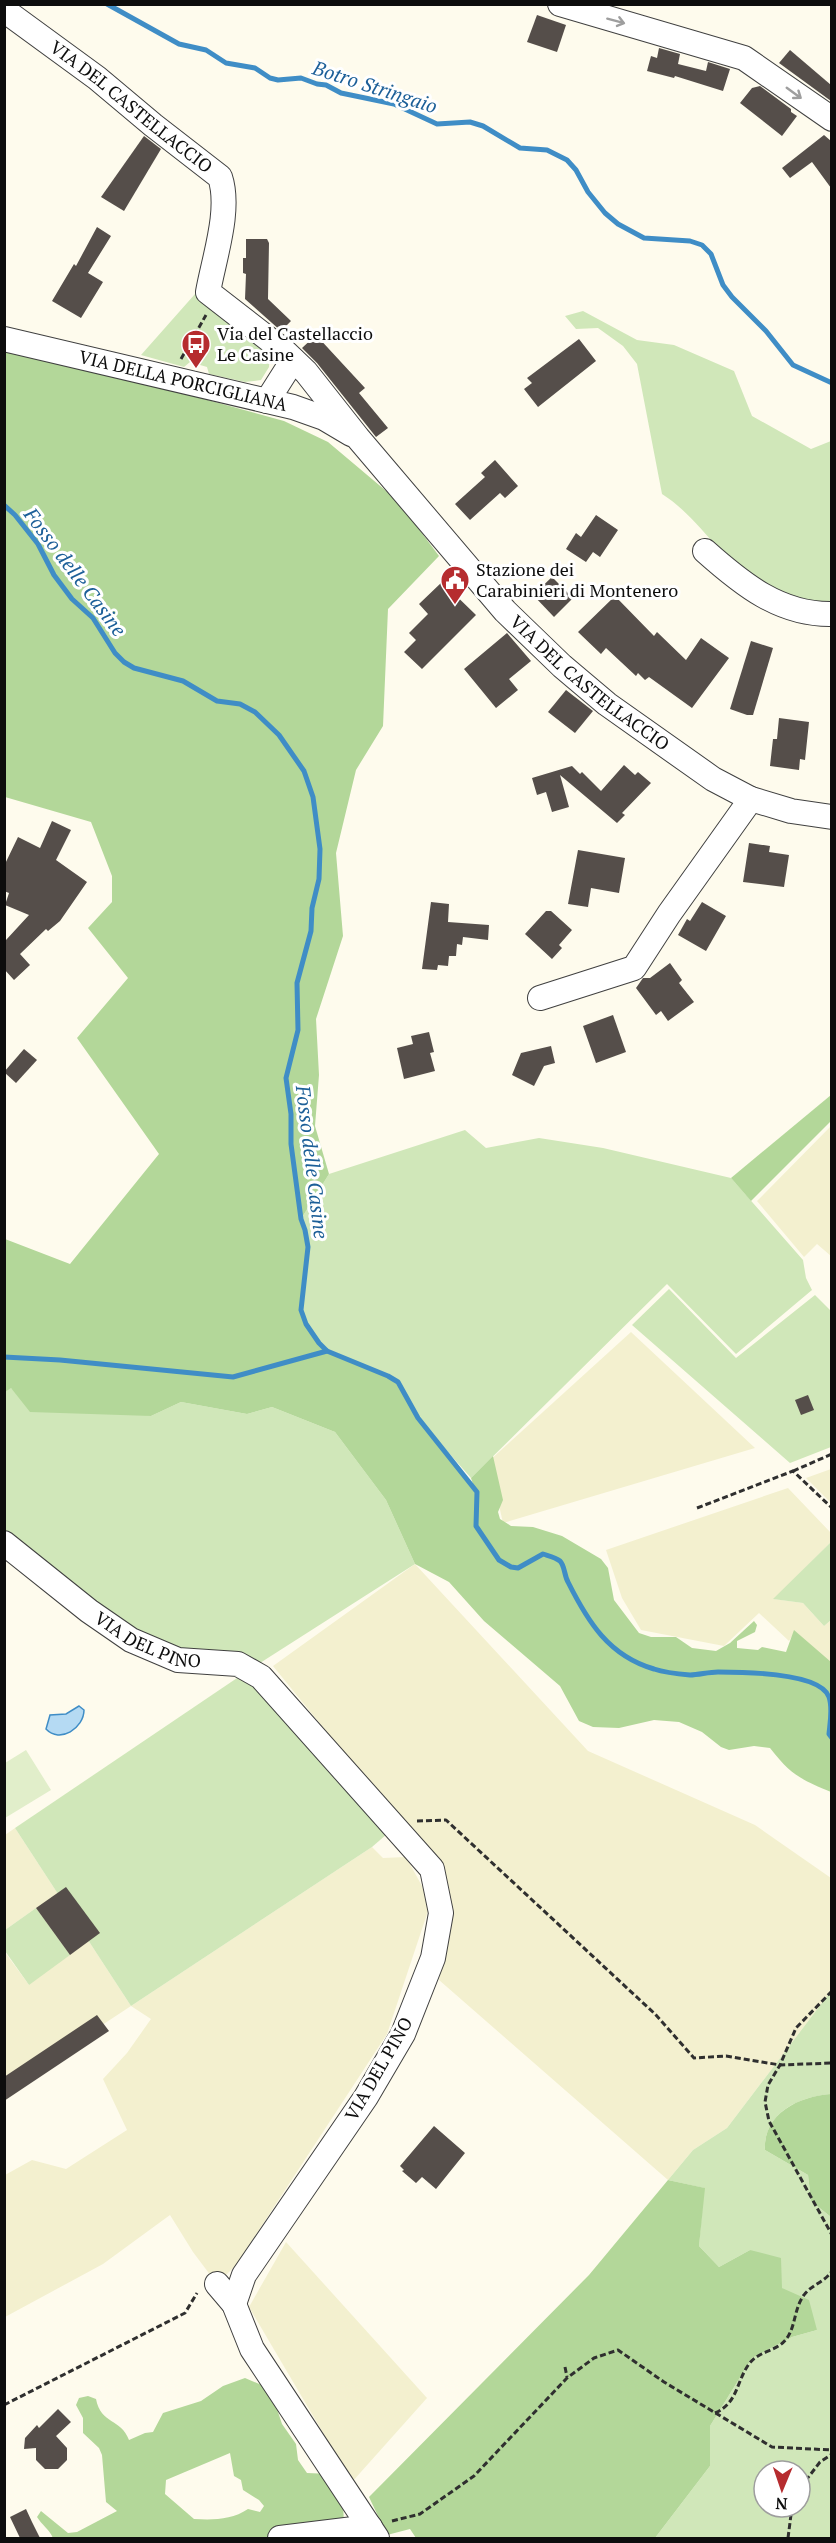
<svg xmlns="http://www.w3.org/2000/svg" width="836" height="2543" viewBox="0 0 836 2543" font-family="'PT Serif',serif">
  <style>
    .farmland { fill: #f3f0cf }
    .green { fill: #d0e7b9; fill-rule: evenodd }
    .forest { fill: #b3d799; fill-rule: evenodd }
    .pitch { fill: #e1eeca }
    .water { fill: #b5daf3; stroke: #3f8dc6; stroke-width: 1.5 }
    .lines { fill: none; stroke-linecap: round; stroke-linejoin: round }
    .stream { stroke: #3f8dc6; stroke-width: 5 }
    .building { fill: #554e4a }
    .minor-casing { stroke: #404040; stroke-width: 26 }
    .path { stroke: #2f2f2f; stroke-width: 3; stroke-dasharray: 6 3; stroke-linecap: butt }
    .minor { stroke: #fff; stroke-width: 24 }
    .oneway { stroke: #9e9e9e }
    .labels { text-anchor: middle; stroke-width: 6; stroke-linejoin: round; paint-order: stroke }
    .street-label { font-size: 18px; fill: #0d0d0d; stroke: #fff }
    .poi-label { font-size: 18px; fill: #0d0d0d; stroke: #fff; text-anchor: start }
    .water-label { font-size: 20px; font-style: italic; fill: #1c5f98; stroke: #fff }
  </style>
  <rect width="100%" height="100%" fill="#fefbed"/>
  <g class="farmland">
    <polygon points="831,1126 831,1256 817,1244 804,1257 757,1201"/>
    <polygon points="631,1332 755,1448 503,1523 489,1461"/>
    <polygon points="831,1469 832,1469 831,1503 806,1478"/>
    <polygon points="788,1488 831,1533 831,1542 774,1599 803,1603 824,1626 831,1620 831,1675 794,1633 789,1641 759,1613 724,1646 641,1630 622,1598 606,1550"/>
    <polygon points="415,1564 588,1751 755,1825 831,1878 831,1991 727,2128 693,2150 668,2180 439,1980 450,1910 440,1871 273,1666"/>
    <polygon points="15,1828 131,2006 372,1847 383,1858 406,1857 422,1886 429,1908 387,2034 236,2265 217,2284 193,2252 170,2215 103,2264 5,2317 5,2175 32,2160 66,2169 127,2130 103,2079 127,2053 151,2019 131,2006 5,2089 4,1951 29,1985 36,1908 5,1930 5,1835"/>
    <polygon points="286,2242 427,2398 352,2482 249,2307"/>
  </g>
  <g class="green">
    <polygon points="195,294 261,341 270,352 269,367 261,380 245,382 209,374 207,367 190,362 184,367 141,355"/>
    <path d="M583,311l54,29 37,5 60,26 18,45 59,33 20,-8v164c-17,-3 -48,-6 -63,-14 -44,-24 -65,-71 -106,-97l-25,-130 -14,-18 -25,-18 -22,1 -11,-13z"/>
    <polygon points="465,1130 486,1148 539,1138 603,1148 731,1178 803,1260 806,1278 812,1290 736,1354 667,1284 471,1478 418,1418 398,1382 388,1376 327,1351 306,1325 301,1310 308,1247 301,1219 329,1174"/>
    <polygon points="669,1289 736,1358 815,1295 831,1311 831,1447 790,1463 632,1325"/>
    <polygon points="10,1388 151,1416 181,1402 247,1414 272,1407 335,1432 386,1500 415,1564 260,1663 195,1656 139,1635 5,1533 4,1392"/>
    <polygon points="831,1542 831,1620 824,1626 803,1603 773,1599"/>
    <polygon points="243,1674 387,1834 372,1847 131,2006 15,1828"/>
    <polygon points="36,1908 70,1955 29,1985 5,1951 5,1930"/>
    <path d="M831,1991v103c-31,2 -68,19 -66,56l43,25 3,26 20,16v321h-176l55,-72v-40l42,-68 40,-21 25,-7 -67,-80 -31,17 -20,-21 5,-58 -36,-8 25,-30 34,-22zM764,2471h36v36h-36z"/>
  </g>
  <g class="forest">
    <path d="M5,352l130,28 149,41 44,21 70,59 41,55 -51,53 -5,117 -27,44 -20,83 7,83 -27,83 3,56 -4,51 14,48 -28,45 4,11 3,17 -7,63 5,15 21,26 61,25 10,6 20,36 57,72 -4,-12 22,-22 10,44 -5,12 2,7 11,7 22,1 29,9 39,23 7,9 6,32 25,33 12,4h25l16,11 24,3 14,-8 24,-22 3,4 -2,7 -18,9v7l21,2 4,-3 24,5 8,-22 37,32v130c-31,-13 -40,-17 -61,-44l-16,-2 -25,4 -8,-3 -19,-15 -23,-10 -25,-2 -35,8 -26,-1 -14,-6 -19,-35 -76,-65 -35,-39 -34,-18 -29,-64 -51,-68 -63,-25 -25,7 -66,-12 -30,14 -121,-4 -19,-24 -6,4v-153l65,25 89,-110 -82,-116 51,-60 -40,-50 24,-26v-26l-21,-54 -86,-25z"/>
    <polygon points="831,1095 831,1121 751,1201 731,1178"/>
    <path d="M831,2094h1l-1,123 -20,-16 -3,-26 -43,-25c-2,-37 35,-54 66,-56z"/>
    <polygon points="668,2180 705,2188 699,2246 719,2267 750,2250 781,2258 782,2288 809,2300 817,2330 792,2337 752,2358 710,2426 710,2466 655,2538 416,2538 410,2529 387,2535 369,2497 589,2275"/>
    <path d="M245,2378l19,8 10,14 8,24 14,20 2,16 9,13 24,1c7,16 15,32 12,50l-64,14h-226c-4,-9 -11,-13 -16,-21l4,-6 27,22 9,-1 40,-21 -11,-9 -4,-47 -3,-7 -16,-15v-15l-7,-13 3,-7 9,-2 8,3c5,26 25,19 33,41l16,-7 8,-1 10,-19 38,-12 22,-15zM230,2453l4,23 7,4 2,10 16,10 5,6 -4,6 -12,-3c-16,11 -35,11 -54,10l-29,-25 1,-14z"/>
  </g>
  <polygon class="pitch" points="26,1750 51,1790 5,1818 5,1763"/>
  <path class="water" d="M79,1706l5,4c0,18 -24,34 -38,19l4,-14 16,-1z"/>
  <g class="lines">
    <g class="stream">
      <polyline points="107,4 179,44 206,50 226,63 255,68 270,78 278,80 301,78 317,84 326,85 341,93 394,104 437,124 470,122 483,126 520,148 547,150 567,160 576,170 588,192 605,213 618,224 644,238 690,241 702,245 711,254 723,285 732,297 766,331 793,365 832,383"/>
      <path d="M4,505l11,10 23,29 16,31 18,24 21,19 22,35 9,9 10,6 49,13 34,20 23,3 15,8 24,23 25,36 9,26 7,52 -1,30 -7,29 -1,23 -14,52 1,47 -12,48 5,36v30l10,75 4,11 3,17 -7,63 5,14 13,19 8,8 61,25 10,6 20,36 59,74 -1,34 23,34 12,7 7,1 25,-14c6,2 12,3 17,7 5,5 4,14 8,21 20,40 41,74 86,87 12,4 24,5 36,6 9,0 18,-3 28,-3 23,0 102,0 111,25 4,11 1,26 0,37l3,4"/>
      <polyline points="4,1357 60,1360 233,1377 327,1351"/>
    </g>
  </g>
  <g class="building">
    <polygon points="537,15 566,25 557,52 527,42"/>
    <polygon points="659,48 680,54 678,64 706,71 708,62 730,69 723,91 675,76 674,78 647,71 651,56 657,58"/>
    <polygon points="790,50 831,85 831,101 779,63"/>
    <polygon points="760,86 791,109 791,112 797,116 782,136 740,103 752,88"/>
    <polygon points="824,135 831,141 831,188 812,162 790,178 782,168"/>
    <polygon points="144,136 161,149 124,211 101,197"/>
    <polygon points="97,227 111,236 88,273 103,282 81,318 52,301 74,264 76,266"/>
    <polygon points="246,239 267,239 269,243 268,299 291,321 281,331 245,299 246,274 243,273 243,258 246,258"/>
    <polygon points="316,335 365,388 359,393 388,428 376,437 317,363 302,348"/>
    <polygon points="579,339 596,361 538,407 524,389 532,383 527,378"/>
    <polygon points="495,460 518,486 505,498 500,493 470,520 455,504 485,477 481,473"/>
    <polygon points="596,515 618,530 600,557 593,552 586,562 566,549 576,533 581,537"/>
    <polygon points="552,577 573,598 554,617 533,595"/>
    <polygon points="442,582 476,615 422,669 404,652 416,640 409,633 428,614 419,604"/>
    <polygon points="615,596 654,636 657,632 686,660 701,638 729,658 692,708 649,677 645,680 638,673 636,676 606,648 601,654 578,632"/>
    <polygon points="507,633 531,661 509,679 518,690 496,708 464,669"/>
    <polygon points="751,641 773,648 753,715 747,715 730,709"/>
    <polygon points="566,690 593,711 575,733 548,712"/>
    <polygon points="779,718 809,722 805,760 800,759 799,770 770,766 773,739 777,739"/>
    <polygon points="624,765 635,775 638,772 651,783 622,813 625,815 617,823 560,775 569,807 552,812 546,792 537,795 532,778 572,766 580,774 582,772 601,791"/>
    <polygon points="52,821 71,830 56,860 87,882 60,921 48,931 46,929 20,954 30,965 14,980 4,969 4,938 6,940 29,915 5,905 9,893 4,891 4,866 18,837 40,848"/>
    <polygon points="749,843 770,846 769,852 789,855 784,887 743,882"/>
    <polygon points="578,850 625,858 619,893 591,888 588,907 568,904"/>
    <polygon points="431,902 449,904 448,922 489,925 488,940 463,937 462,945 457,944 456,956 449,956 448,966 438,965 437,970 422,969"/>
    <polygon points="702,902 726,916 706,951 678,935 687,919 690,921"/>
    <polygon points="546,911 551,911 572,930 559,945 562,948 552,959 525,934"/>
    <polygon points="670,963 682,980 679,983 694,1002 668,1021 661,1011 656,1015 636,988 643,978 650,978"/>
    <polygon points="613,1015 626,1052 596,1063 583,1026"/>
    <polygon points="429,1032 434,1052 430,1053 435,1071 404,1079 397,1048 413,1044 411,1036"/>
    <polygon points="551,1046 555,1063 544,1066 534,1086 512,1075 521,1053"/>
    <polygon points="24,1049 37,1060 16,1083 4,1072"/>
    <polygon points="808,1395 814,1410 801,1415 795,1400"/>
    <polygon points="66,1887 100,1933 70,1955 36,1908"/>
    <polygon points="97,2015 109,2031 4,2101 4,2077"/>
    <polygon points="434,2126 465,2153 436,2189 422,2177 416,2183 402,2171 404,2170 400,2166"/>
    <polygon points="58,2409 71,2422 56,2436 67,2448 67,2460 58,2469 45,2469 36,2460 36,2448 24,2449 25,2438 37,2425 39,2428"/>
    <polygon points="26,2509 32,2522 40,2538 20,2538 10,2517"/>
  </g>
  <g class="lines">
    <g class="minor-casing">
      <g id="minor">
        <polyline points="560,4 744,58 832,119"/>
        <path id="s1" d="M4,10l93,68 56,47 67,52c11,33 -6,81 -12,115l76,59 22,21 52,66 147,173 57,55 45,38 106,75 38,20 40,12 41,6"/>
        <path id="s2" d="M4,339l289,68 31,11 27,16"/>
        <polyline points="267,401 293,360"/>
        <path d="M705,551c37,33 75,64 127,63"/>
        <polyline points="540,998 634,968 669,914 751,799"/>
        <path id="s3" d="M4,1543l85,68 42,29 47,20 60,4 23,13 171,192 9,44 -8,45 -30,76 -37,63 -122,178 -10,29"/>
        <polyline points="217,2284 234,2304 252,2349 377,2538"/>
        <polyline points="280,2538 370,2527"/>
      </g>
    </g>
    <g class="path">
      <polyline points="181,359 206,315"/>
      <polyline points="793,1471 832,1454"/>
      <polyline points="697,1508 793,1471 832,1508"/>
      <polyline points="417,1821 446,1820 655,2014 694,2058 726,2056 780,2065 832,2063"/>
      <polyline points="832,1991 796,2028 780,2065 768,2085 765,2102 769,2121 832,2235"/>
      <polyline points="565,2367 567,2377"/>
      <polyline points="4,2405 185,2313 197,2293"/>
      <path d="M715,2413c23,-10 21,-31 34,-49 8,-11 21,-12 31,-19 17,-12 12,-34 24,-50 7,-10 21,-13 28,-24"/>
      <polyline points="800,2488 820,2462 832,2454"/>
      <polyline points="392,2521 420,2514 474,2476 567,2378 594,2358 618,2350 664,2382 772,2447 832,2450"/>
      <polyline points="788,2538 792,2507"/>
    </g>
    <use href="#minor" class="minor"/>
  </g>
  <defs><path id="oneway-shaft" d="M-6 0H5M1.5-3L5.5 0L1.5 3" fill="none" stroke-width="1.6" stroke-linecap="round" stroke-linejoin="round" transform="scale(1.5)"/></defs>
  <g class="oneway">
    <use href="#oneway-shaft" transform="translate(616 21) rotate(15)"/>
    <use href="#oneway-shaft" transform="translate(794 93) rotate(36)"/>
  </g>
  <defs>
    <g id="bus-pin" transform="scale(1.5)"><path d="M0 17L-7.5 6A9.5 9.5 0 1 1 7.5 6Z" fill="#b62c2f" stroke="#fff"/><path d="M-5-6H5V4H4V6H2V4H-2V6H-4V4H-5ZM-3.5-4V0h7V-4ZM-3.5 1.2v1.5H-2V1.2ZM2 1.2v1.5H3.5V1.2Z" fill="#fff"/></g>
    <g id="civic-pin" transform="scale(1.5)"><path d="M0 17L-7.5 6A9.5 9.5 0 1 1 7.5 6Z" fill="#b62c2f" stroke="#fff"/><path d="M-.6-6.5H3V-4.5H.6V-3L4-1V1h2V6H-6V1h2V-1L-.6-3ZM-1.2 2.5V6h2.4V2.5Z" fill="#fff"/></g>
  </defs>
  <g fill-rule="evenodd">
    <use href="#bus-pin" x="196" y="344"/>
    <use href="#civic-pin" x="455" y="580"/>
  </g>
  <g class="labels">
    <g class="street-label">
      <text dy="6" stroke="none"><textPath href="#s1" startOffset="160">VIA DEL CASTELLACCIO</textPath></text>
      <text dy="6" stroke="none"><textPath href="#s2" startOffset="184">VIA DELLA PORCIGLIANA</textPath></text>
      <text dy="6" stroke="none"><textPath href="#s1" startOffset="939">VIA DEL CASTELLACCIO</textPath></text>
      <text dy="6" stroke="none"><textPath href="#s3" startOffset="176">VIA DEL PINO</textPath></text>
      <text transform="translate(379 2069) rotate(-60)" y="6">VIA DEL PINO</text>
    </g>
    <g class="poi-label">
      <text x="217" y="340">Via del Castellaccio<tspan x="217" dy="21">Le Casine</tspan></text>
      <text x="476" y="576">Stazione dei<tspan x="476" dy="21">Carabinieri di Montenero</tspan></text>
    </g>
    <g class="water-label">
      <text transform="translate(375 87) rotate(18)" y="7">Botro Stringaio</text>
      <text transform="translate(75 572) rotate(53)" y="7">Fosso delle Casine</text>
      <text transform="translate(312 1162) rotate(83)" y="7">Fosso delle Casine</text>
    </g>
  </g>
  <rect width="836" height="2543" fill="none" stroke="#0d0d0d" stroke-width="12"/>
  <g transform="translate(782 2489) rotate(182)"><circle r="28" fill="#ffffff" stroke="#9e9e9e" stroke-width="1.5"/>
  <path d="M0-4.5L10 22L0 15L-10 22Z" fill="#b62c2f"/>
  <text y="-9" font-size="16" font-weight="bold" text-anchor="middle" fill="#0d0d0d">N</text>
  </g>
</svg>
